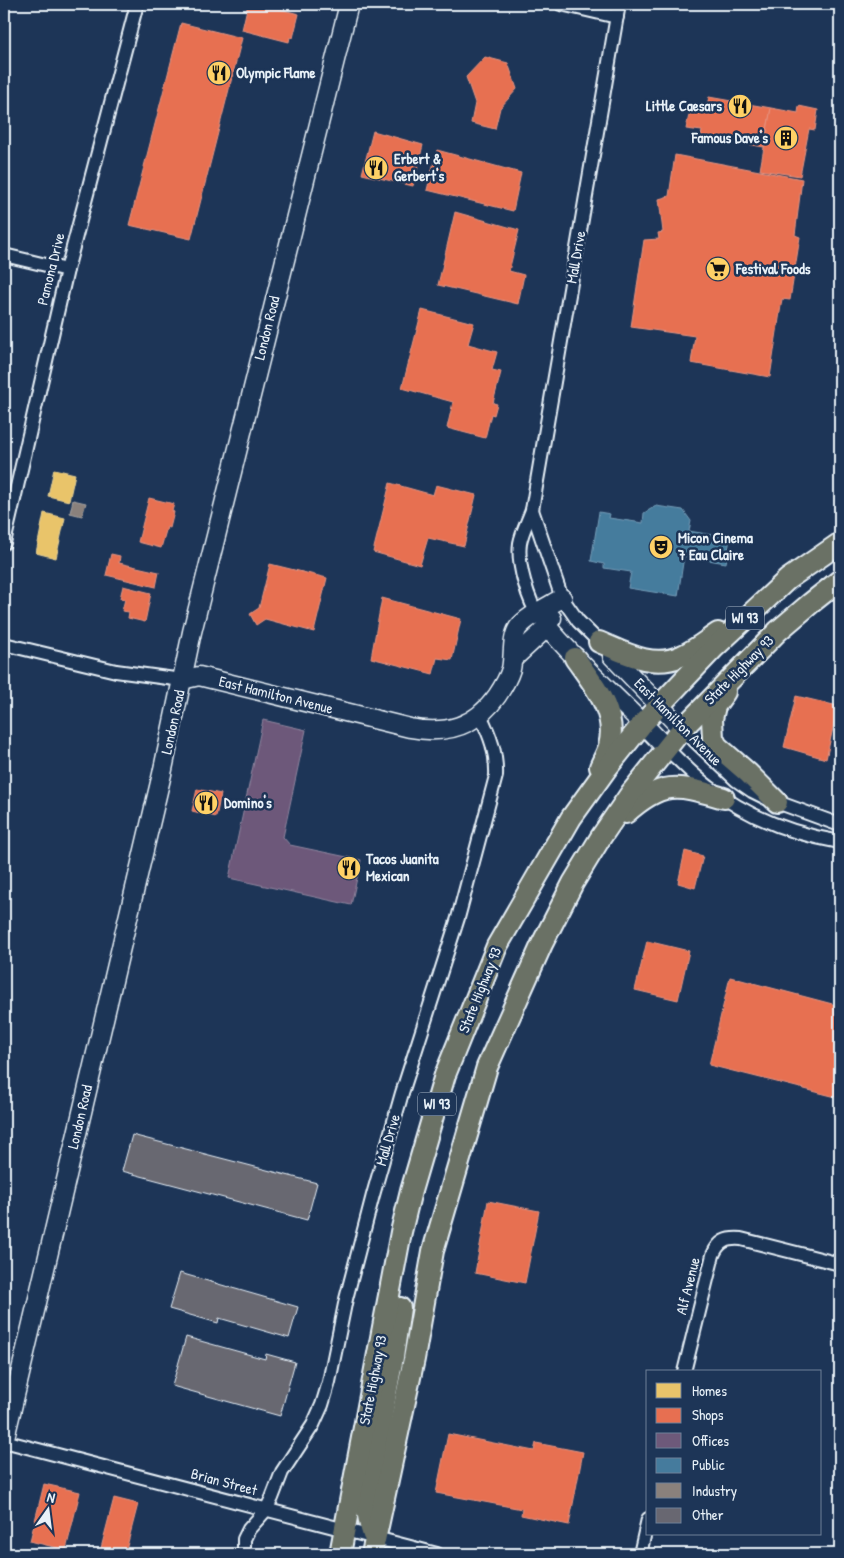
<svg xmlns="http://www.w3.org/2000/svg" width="844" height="1558" viewBox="0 0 844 1558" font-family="'Patrick Hand',sans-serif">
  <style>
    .homes { fill: #e9c46a; stroke: #e9d295 }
    .shops { fill: #e76f51; stroke: #e79683 }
    .offices { fill: #6d597a; stroke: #9287a0 }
    .public { fill: #457b9d; stroke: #769eb8 }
    .industry { fill: #8a817c; stroke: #a6a3a1 }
    .building { fill: #686771; stroke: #e8f1f8 }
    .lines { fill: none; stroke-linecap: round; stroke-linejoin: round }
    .street-casing { stroke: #e8f1f8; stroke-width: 16 }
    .secondary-casing { stroke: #e8f1f8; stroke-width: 21 }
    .primary-casing { stroke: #e8f1f8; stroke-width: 24 }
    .street { stroke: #1d3557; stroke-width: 12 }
    .secondary { stroke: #1d3557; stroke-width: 18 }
    .primary { stroke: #6a7165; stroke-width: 20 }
    .labels { text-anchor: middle; stroke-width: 5; stroke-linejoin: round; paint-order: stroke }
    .shield { fill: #1d3557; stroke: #abb9c8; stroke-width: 1 }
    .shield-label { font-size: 14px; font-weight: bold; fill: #e8f1f8 }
    .poi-label { font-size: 15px; font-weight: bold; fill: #e8f1f8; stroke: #1d3557; text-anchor: start }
    .street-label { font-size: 15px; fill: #e8f1f8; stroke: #1d3557 }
  </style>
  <rect width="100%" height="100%" fill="#1d3557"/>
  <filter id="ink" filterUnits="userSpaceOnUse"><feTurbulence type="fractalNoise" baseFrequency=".02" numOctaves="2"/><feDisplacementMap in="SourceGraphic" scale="10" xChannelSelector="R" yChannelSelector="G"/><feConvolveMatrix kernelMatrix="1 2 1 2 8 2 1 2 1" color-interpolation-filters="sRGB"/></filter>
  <g filter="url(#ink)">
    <g class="homes">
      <polygon points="54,469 75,474 69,501 48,496"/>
      <polygon points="44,513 65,518 56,558 36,553"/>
    </g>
    <g class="shops">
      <polygon points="248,4 260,4 299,14 293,38 290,37 289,42 242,30"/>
      <polygon points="181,23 242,38 191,239 129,225"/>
      <polygon points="485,57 508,63 517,89 500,108 495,129 471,123 475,103 466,77"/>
      <polygon points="709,97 771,108 764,147 701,136 702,131 686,129 690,110 705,113"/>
      <polygon points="799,106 818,110 815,130 809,129 800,176 760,170 771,108 798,113"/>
      <polygon points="373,131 423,145 413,186 362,174"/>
      <polygon points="437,150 521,173 513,211 427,190"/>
      <polygon points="675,155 802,179 795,235 800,237 790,300 782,299 770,377 691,363 695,336 631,327 644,240 659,239 658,233 663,232 659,199 669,196"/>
      <polygon points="455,212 519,230 509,271 524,275 518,304 438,285"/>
      <polygon points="422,310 474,323 468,344 497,352 492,370 501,372 493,403 497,404 494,415 491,414 485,438 447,428 453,402 402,388"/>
      <polygon points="390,483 433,495 436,485 476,495 464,546 428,538 420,565 373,552"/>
      <polygon points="149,498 174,504 172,511 174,512 170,528 167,527 161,548 138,542"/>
      <polygon points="111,554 120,556 119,563 159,572 156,587 106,575"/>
      <polygon points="270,564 327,578 314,632 265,619 256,625 250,614 259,608"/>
      <polygon points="123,586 151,593 145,622 128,618 129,612 122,611 125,599 120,598"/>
      <polygon points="382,598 461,619 452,660 437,658 433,674 371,658"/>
      <polygon points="796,696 838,706 826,759 784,747"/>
      <polygon points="197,789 221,794 216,817 192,811"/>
      <polygon points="685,851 703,856 695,888 678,883"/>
      <polygon points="647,941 689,951 678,1000 635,990"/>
      <polygon points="730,977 840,1006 840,1098 709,1065"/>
      <polygon points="488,1201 539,1211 525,1283 475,1273"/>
      <polygon points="448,1434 534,1451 536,1443 583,1452 569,1525 521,1515 522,1509 436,1493"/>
      <polygon points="44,1484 80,1492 66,1550 30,1541"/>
      <polygon points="114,1498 138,1504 125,1554 108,1554 100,1552"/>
    </g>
    <polygon class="offices" points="263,720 306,730 283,837 290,845 361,860 351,905 229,878"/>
    <polygon class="public" points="656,506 683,510 691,521 689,531 730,538 726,563 684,556 678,596 628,588 631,572 604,568 604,564 591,561 599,512 610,514 609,518 643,523 644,513"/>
    <polygon class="industry" points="73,500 86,503 82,516 70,513"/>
    <g class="building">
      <polygon points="132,1135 317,1183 307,1220 122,1171"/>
      <polygon points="180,1273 298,1307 289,1338 219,1318 218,1323 169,1309"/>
      <polygon points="186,1337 265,1359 266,1354 295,1362 280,1416 172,1386"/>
    </g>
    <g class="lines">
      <g class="street-casing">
        <g id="street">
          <polyline points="561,4 617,17"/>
          <polyline points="4,255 67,270"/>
          <polyline points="532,510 562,598 578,621 604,647"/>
          <polyline points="4,543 67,270 137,4"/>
          <path d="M540,618c-12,-17 -23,-54 -20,-75 2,-11 8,-22 12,-33l87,-506"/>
          <polyline points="4,644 116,671 182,680"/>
          <polyline points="682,729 736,780 752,791 766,798 840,825"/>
          <path d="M666,748c14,13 28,28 43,39 38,30 84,47 131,55"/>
          <path d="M684,1372l29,-117c6,-14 13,-17 28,-16l99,25"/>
          <polyline points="4,1441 437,1554"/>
          <path d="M244,1554v-15l5,-10 17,-19 6,-12 10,-26 31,-47 9,-20 7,-23 17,-83 27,-104 29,-102 56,-175 38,-142c1,-23 -6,-41 -16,-61"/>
          <polyline points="640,1554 648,1519"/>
        </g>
      </g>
      <g class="secondary-casing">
        <g id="secondary">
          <path d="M547,626c36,44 81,80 119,122"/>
          <polyline points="612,656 682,729"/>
          <polyline points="513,659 541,633 552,618"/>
          <path d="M182,680l17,-4 211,52c36,7 65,-1 87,-32 6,-9 11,-17 14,-27 3,-13 0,-30 7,-41 9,-12 31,-22 44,-30"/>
          <polyline points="4,1442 162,774 192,632 349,4"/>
        </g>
      </g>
      <g class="primary-casing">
        <g id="primary">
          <path d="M599,642c26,11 54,27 82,14 13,-5 25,-15 37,-23"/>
          <path d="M575,658c18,26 43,54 34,88 -2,7 -6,14 -9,21"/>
          <polyline points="725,692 715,706 712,719 713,738 717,746 748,773 777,802"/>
          <path d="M626,813c38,-34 52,-28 98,-15"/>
          <path d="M373,1535c-5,-14 -7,-25 -6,-40l26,-138 7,-49"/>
          <polyline points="340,1554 401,1232 411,1191 445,1075 497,946 571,818 607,768 643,723 714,648 788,579 840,543"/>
          <polyline points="372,1554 414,1359 433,1251 487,1067 542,944 573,883 601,837 631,793 682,729 778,631 811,603 840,580"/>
        </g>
      </g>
      <use href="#street" class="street"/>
      <use href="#secondary" class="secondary"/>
      <use href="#primary" class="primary"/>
    </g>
  </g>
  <defs>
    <g id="restaurant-disc" transform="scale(1.25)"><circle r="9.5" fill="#ffd166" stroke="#1d3557"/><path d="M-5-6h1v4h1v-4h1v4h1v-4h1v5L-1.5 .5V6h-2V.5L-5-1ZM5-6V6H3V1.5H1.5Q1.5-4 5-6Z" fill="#111"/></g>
    <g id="building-disc" transform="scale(1.25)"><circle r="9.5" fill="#ffd166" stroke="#1d3557"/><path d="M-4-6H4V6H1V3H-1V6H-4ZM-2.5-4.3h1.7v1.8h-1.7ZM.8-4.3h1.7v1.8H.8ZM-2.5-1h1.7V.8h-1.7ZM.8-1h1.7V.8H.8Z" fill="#111"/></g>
    <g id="supermarket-disc" transform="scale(1.25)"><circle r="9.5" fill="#ffd166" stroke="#1d3557"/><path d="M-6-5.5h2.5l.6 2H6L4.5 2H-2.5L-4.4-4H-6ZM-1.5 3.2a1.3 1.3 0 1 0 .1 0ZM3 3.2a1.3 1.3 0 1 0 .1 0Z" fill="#111"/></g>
    <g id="theatre-disc" transform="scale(1.25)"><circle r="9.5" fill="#ffd166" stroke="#1d3557"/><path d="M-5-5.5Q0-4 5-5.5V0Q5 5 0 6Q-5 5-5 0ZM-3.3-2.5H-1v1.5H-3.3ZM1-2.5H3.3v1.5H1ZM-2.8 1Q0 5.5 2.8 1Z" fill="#111"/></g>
  </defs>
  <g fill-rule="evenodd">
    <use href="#restaurant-disc" x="219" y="73"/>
    <use href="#restaurant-disc" x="740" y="106"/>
    <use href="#building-disc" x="786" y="138"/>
    <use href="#restaurant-disc" x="376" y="168"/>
    <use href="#supermarket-disc" x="718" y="269"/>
    <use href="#theatre-disc" x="661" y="547"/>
    <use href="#restaurant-disc" x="206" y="803"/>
    <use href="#restaurant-disc" x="349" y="868"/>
  </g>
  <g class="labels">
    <g class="shield">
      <rect x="726" y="606.5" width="38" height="23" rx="4"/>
      <rect x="418" y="1092.5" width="38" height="23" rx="4"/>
    </g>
    <g class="shield-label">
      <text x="745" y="623">WI 93</text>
      <text x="437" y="1109">WI 93</text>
    </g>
    <g class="poi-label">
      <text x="236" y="78">Olympic Flame</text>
      <text x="722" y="111" text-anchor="end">Little Caesars</text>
      <text x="768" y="143" text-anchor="end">Famous Dave's</text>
      <text x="394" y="164">Erbert &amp;<tspan x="394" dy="17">Gerbert's</tspan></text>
      <text x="736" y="274">Festival Foods</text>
      <text x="678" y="543">Micon Cinema<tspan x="678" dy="17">7 Eau Claire</tspan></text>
      <text x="224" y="808">Domino's</text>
      <text x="366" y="864">Tacos Juanita<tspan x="366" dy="17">Mexican</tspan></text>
    </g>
    <g class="street-label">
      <text transform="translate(576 257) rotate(-80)" y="5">Mall Drive</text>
      <text transform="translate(51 269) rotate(-76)" y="5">Pamona Drive</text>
      <text transform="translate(267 328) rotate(-76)" y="5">London Road</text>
      <text transform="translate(739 670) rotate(-45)" y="5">State Highway 93</text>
      <text transform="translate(276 695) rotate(14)" y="5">East Hamilton Avenue</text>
      <text transform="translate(173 722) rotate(-78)" y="5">London Road</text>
      <text transform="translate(678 722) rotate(45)" y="5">East Hamilton Avenue</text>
      <text transform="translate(480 990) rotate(-68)" y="5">State Highway 93</text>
      <text transform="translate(80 1117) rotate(-77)" y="5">London Road</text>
      <text transform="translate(388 1140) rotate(-74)" y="5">Mall Drive</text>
      <text transform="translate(688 1286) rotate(-76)" y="5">Alf Avenue</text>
      <text transform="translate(373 1380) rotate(-79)" y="5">State Highway 93</text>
      <text transform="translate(224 1482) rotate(15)" y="5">Brian Street</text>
    </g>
  </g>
  <rect width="844" height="1558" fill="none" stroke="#1d3557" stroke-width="20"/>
  <rect x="10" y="10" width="824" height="1538" fill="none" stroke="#e8f1f8" stroke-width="2" filter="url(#ink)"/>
  <rect x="646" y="1370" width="175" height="165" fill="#1d3557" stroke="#6e8097"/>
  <rect x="656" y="1383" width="25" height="15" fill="#e9c46a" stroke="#6e8097"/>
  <text x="692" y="1396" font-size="15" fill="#e8f1f8">Homes</text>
  <rect x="656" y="1408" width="25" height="15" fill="#e76f51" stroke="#6e8097"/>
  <text x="692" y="1420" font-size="15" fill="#e8f1f8">Shops</text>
  <rect x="656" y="1433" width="25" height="15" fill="#6d597a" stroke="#6e8097"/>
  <text x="692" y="1446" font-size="15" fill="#e8f1f8">Offices</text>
  <rect x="656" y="1458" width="25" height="15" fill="#457b9d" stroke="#6e8097"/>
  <text x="692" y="1470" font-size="15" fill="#e8f1f8">Public</text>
  <rect x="656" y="1483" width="25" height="15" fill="#8a817c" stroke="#6e8097"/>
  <text x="692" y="1496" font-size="15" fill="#e8f1f8">Industry</text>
  <rect x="656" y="1508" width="25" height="15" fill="#686771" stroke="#6e8097"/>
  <text x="692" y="1520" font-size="15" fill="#e8f1f8">Other</text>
  <g transform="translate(48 1510) rotate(14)" stroke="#1d3557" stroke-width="4" paint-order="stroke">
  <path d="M0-4L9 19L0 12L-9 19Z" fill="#e8f1f8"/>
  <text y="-8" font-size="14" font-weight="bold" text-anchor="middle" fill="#e8f1f8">N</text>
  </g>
</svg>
